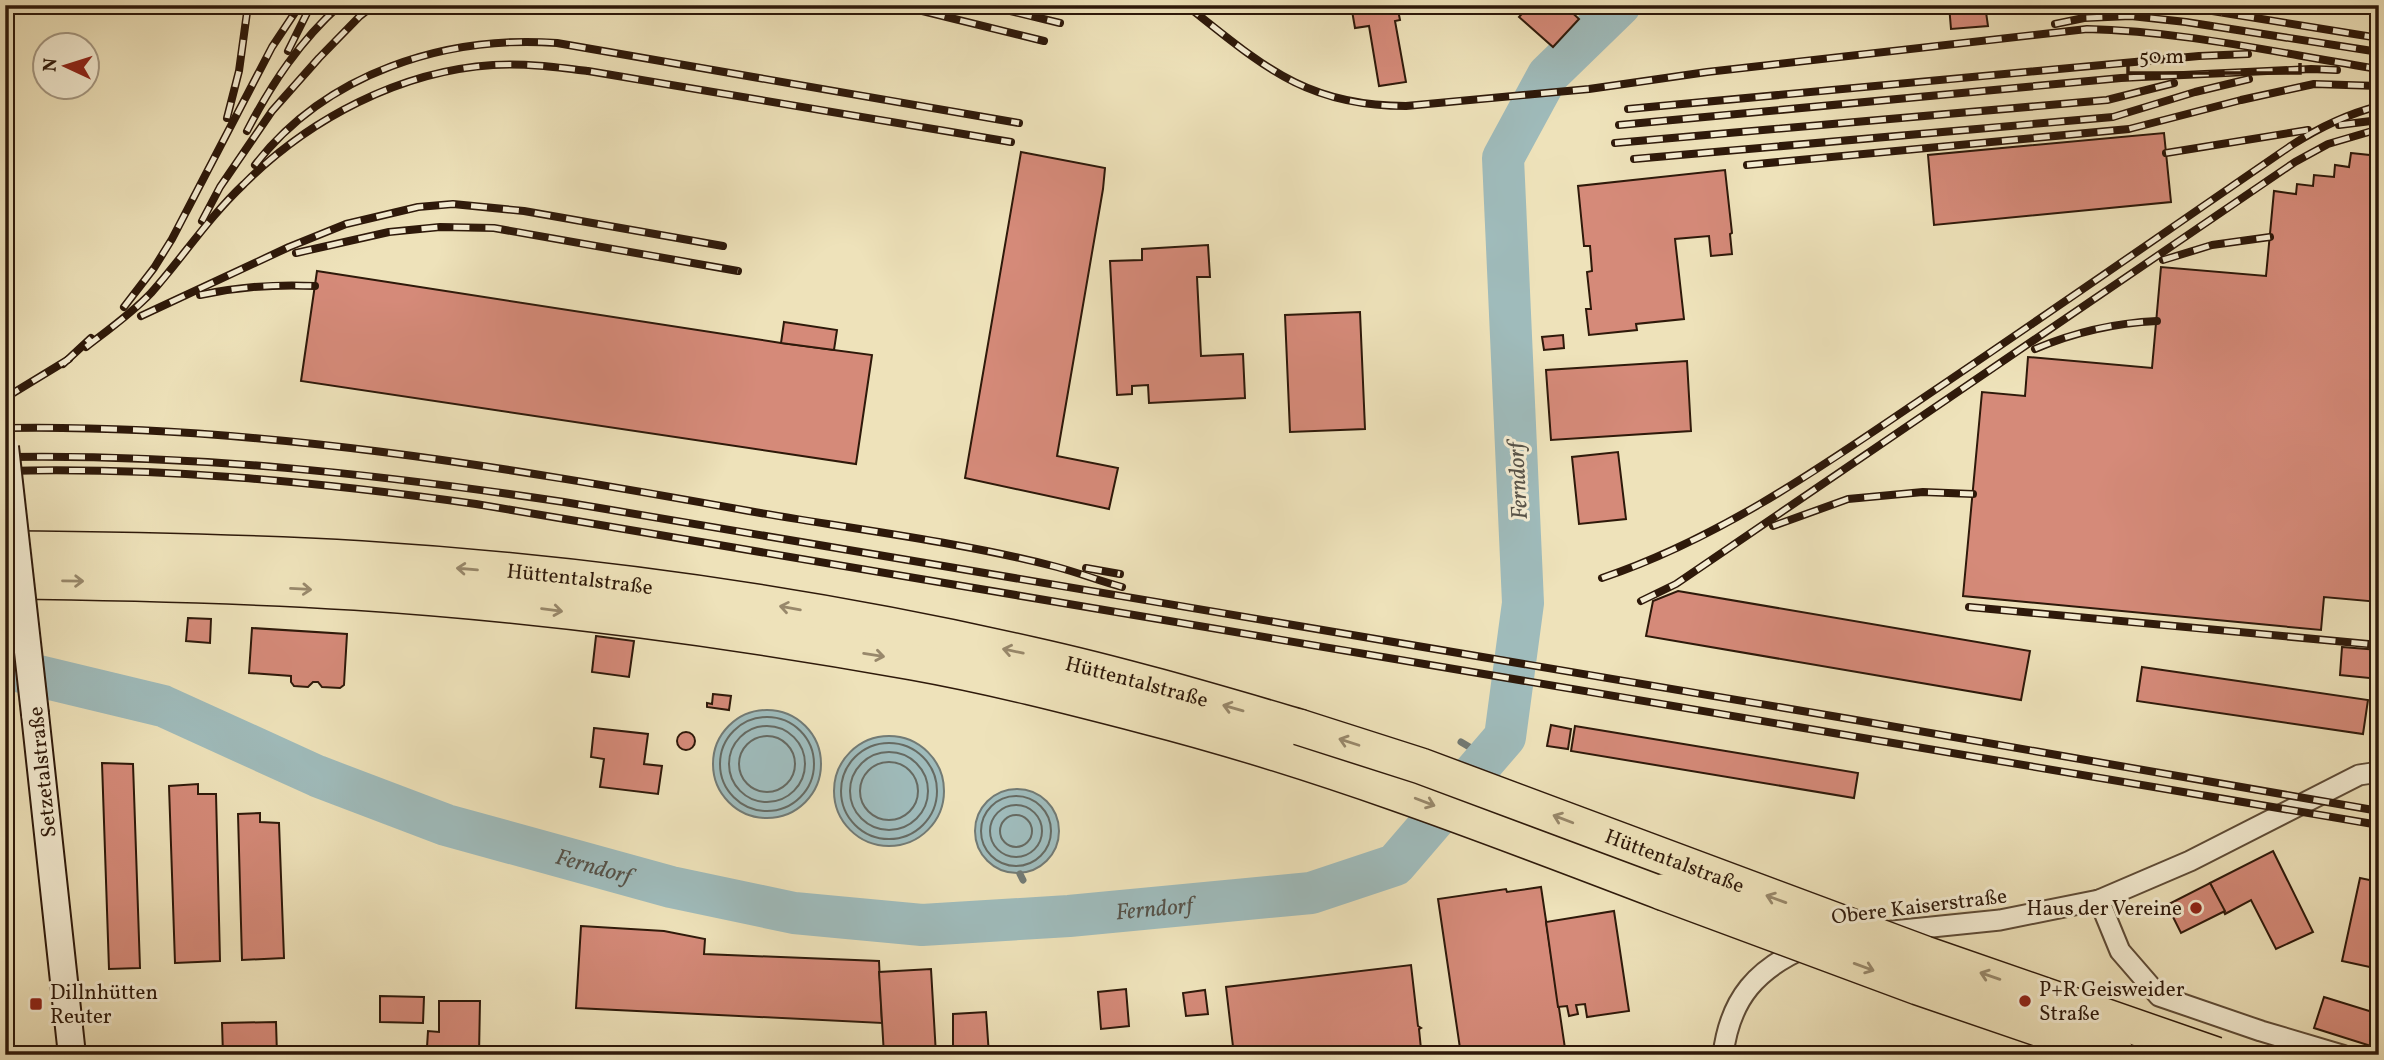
<svg xmlns="http://www.w3.org/2000/svg" width="2384" height="1060" viewBox="0 0 2384 1060" font-family="Vollkorn,serif">
  <style>
    .water { fill: #9fbbbb; stroke: #727a74; stroke-width: 2 }
    .lines { fill: none; stroke-linecap: round; stroke-linejoin: round }
    .shore { stroke: #666a62; stroke-width: 2 }
    .stream { stroke: #727a74; stroke-width: 7 }
    .river { stroke: #9fbbbb; stroke-width: 42 }
    .building { fill: #d58a79; stroke: #2e190a; stroke-width: 2 }
    .street-casing { stroke: #5e4b36; stroke-width: 23 }
    .secondary-casing { stroke: #2e190a; stroke-width: 30 }
    .highway-casing { stroke: #2e190a; stroke-width: 38 }
    .street { stroke: #f4ecd2; stroke-width: 19 }
    .secondary { stroke: #f4ecd2; stroke-width: 26 }
    .highway { stroke: #eee2ba; stroke-width: 35 }
    .rail-casing { stroke: #2e190a; stroke-width: 8 }
    .rail { stroke: #f4ecd2; stroke-width: 5; stroke-dasharray: 16; stroke-linecap: butt }
    .secondary-bridge-casing { stroke: #2e190a; stroke-width: 30; stroke-linecap: butt }
    .highway-bridge-casing { stroke: #2e190a; stroke-width: 38; stroke-linecap: butt }
    .secondary-bridge { stroke: #f4ecd2; stroke-width: 26 }
    .highway-bridge { stroke: #eee2ba; stroke-width: 35 }
    .oneway { stroke: #98886b }
    .poi-dot { fill: #8f2418; stroke: #f4ecd2; stroke-width: 2.5 }
    .labels { text-anchor: middle; stroke-width: 6; stroke-linejoin: round; paint-order: stroke }
    .street-label { font-size: 21px; fill: #2e190a; stroke: #f4ecd2 }
    .poi-label { font-size: 21px; fill: #2e190a; stroke: #f4ecd2; text-anchor: start }
    .water-label { font-size: 23px; font-style: italic; fill: #565248; stroke: #f4ecd2 }
  </style>
  <rect width="100%" height="100%" fill="#eee2ba"/>
  <filter id="stains"><feTurbulence type="fractalNoise" baseFrequency=".00286" numOctaves="4"/><feColorMatrix values="0 0 0 0 .2 0 0 0 0 .09 0 0 0 0 .02 0 0 0 .5 -.17"/></filter>
  <radialGradient id="worn" r=".72"><stop offset=".6" stop-color="#630" stop-opacity="0"/><stop offset="1" stop-color="#630" stop-opacity=".3"/></radialGradient>
  <g class="water">
    <circle cx="767" cy="764" r="54"/>
    <circle cx="889" cy="791" r="55"/>
    <circle cx="1017" cy="831" r="42"/>
  </g>
  <g class="lines">
    <g class="shore">
      <circle cx="767" cy="764" r="47"/>
      <circle cx="767" cy="764" r="38"/>
      <circle cx="767" cy="764" r="28"/>
      <circle cx="889" cy="791" r="48"/>
      <circle cx="889" cy="791" r="39"/>
      <circle cx="889" cy="791" r="29"/>
      <circle cx="1016" cy="831" r="35"/>
      <circle cx="1016" cy="831" r="26"/>
      <circle cx="1016" cy="831" r="16"/>
    </g>
    <g class="stream">
      <polyline points="1461,742 1488,758"/>
      <polyline points="1020,874 1023,880"/>
      <polyline points="1034,902 1041,918"/>
    </g>
    <path class="river" id="s1" d="M5,668l158,38 154,70 129,49 225,62 123,26 128,12 147,-9 242,-23 84,-28 110,-128 18,-134 -20,-445 45,-83 72,-70"/>
  </g>
  <g class="building">
    <polygon points="1351,5 1397,5 1400,20 1395,21 1406,82 1379,86 1369,26 1355,28"/>
    <polygon points="1530,5 1564,5 1579,19 1553,47 1519,17"/>
    <polygon points="1949,5 1985,5 1988,26 1951,29"/>
    <polygon points="2164,133 2171,202 1934,225 1928,155"/>
    <polygon points="1021,152 1105,168 1103,189 1057,456 1118,468 1109,509 965,478"/>
    <polygon points="2351,153 2379,156 2379,602 2324,597 2321,630 1963,596 1982,392 2025,396 2028,357 2152,368 2161,267 2266,276 2274,191 2296,194 2297,184 2313,186 2314,175 2334,177 2335,165 2349,167"/>
    <polygon points="1725,170 1732,233 1730,234 1732,254 1711,256 1709,236 1675,239 1684,319 1636,324 1637,330 1589,335 1586,309 1591,309 1587,272 1592,271 1590,246 1584,246 1578,186"/>
    <polygon points="1208,245 1210,277 1197,277 1201,356 1243,354 1245,398 1149,403 1148,385 1132,386 1132,394 1117,395 1110,261 1142,260 1142,249"/>
    <polygon points="317,271 781,343 872,355 856,464 301,381"/>
    <polygon points="1360,312 1365,429 1290,432 1285,315"/>
    <polygon points="784,322 837,330 834,350 781,343"/>
    <polygon points="1563,335 1564,348 1544,350 1542,337"/>
    <polygon points="1687,361 1691,431 1551,440 1546,370"/>
    <polygon points="1618,452 1626,519 1579,524 1572,457"/>
    <polygon points="1678,591 2030,651 2021,700 1646,636 1653,601"/>
    <polygon points="188,618 211,619 210,643 186,641"/>
    <polygon points="252,628 347,634 344,685 340,688 322,687 318,682 313,682 308,687 294,686 291,682 291,676 249,673"/>
    <polygon points="596,636 634,641 629,677 592,672"/>
    <polygon points="2342,647 2379,650 2379,679 2340,675"/>
    <polygon points="2142,667 2368,700 2363,734 2137,701"/>
    <polygon points="713,694 731,696 729,710 707,707 707,703 712,704"/>
    <polygon points="1551,725 1571,729 1568,749 1547,746"/>
    <polygon points="1575,726 1858,773 1854,798 1571,751"/>
    <polygon points="594,728 648,734 644,764 662,766 658,794 600,787 604,759 591,757"/>
    <circle cx="686" cy="741" r="9"/>
    <polygon points="102,763 133,764 140,968 109,969"/>
    <polygon points="198,784 198,794 216,794 220,961 175,963 169,786"/>
    <polygon points="260,813 260,822 279,823 284,958 242,960 238,814"/>
    <polygon points="2273,851 2313,932 2276,949 2251,900 2225,914 2210,883"/>
    <polygon points="2360,878 2379,882 2379,969 2342,961"/>
    <polygon points="2210,883 2225,911 2181,933 2167,905"/>
    <polygon points="1541,887 1566,1055 1461,1055 1438,899 1506,889 1507,892"/>
    <polygon points="1614,911 1629,1011 1587,1017 1585,1004 1576,1005 1578,1014 1569,1016 1567,1006 1558,1007 1546,922"/>
    <polygon points="581,926 664,931 705,939 704,954 879,961 882,1023 576,1008"/>
    <polygon points="1411,965 1418,1026 1421,1028 1419,1029 1421,1049 1373,1055 1234,1055 1226,987"/>
    <polygon points="931,969 936,1055 884,1055 879,972"/>
    <polygon points="1126,989 1129,1026 1101,1029 1098,992"/>
    <polygon points="1205,990 1208,1014 1186,1016 1183,993"/>
    <polygon points="380,996 424,997 423,1023 380,1022"/>
    <polygon points="2324,997 2379,1014 2379,1032 2374,1047 2314,1028"/>
    <polygon points="439,1001 480,1001 479,1055 437,1055 438,1047 427,1047 428,1031 439,1032"/>
    <polygon points="986,1012 989,1055 953,1055 953,1014"/>
    <polygon points="276,1022 277,1055 223,1055 222,1023"/>
  </g>
  <g class="lines">
    <g class="street-casing">
      <g id="street">
        <polyline points="2099,900 2120,951 2159,996 2261,1031 2342,1055"/>
        <polyline points="1883,932 2000,920 2099,900 2190,861 2359,775 2379,772"/>
        <path d="M1723,1055c7,-57 34,-87 86,-109"/>
      </g>
    </g>
    <g class="secondary-casing">
      <polyline id="secondary" points="35,714 72,1055"/>
    </g>
    <g class="highway-casing">
      <g id="highway">
        <path id="s2" d="M5,549c119,1 237,3 356,10 225,14 451,46 671,96 90,20 178,46 267,72"/>
        <path d="M5,581c117,1 233,4 350,11 186,12 374,37 558,70 78,14 156,34 233,54 176,45 346,111 516,176"/>
      </g>
    </g>
    <use href="#street" class="street"/>
    <use href="#secondary" class="secondary"/>
    <use href="#highway" class="highway"/>
    <g class="rail-casing">
      <g id="rail">
        <polyline points="898,5 1044,41"/>
        <polyline points="985,5 1060,23"/>
        <path d="M1186,5c75,59 118,101 220,101l183,-17 118,-17 380,-43c98,2 195,25 292,40"/>
        <polyline points="2175,5 2379,38"/>
        <polyline points="2055,24 2084,18 2131,16 2186,22 2379,52"/>
        <polyline points="288,51 311,5"/>
        <polyline points="1628,109 2199,56 2248,54"/>
        <polyline points="227,118 239,71 248,5"/>
        <polyline points="1619,125 2121,78 2311,69 2337,70"/>
        <polyline points="2339,125 2379,120"/>
        <path d="M247,131c25,-48 53,-90 93,-126"/>
        <polyline points="1615,143 2107,100 2174,83"/>
        <polyline points="2166,153 2308,130"/>
        <polyline points="1634,159 2113,117 2195,92 2249,79"/>
        <path d="M255,165c71,-92 190,-130 302,-122l462,80"/>
        <polyline points="1747,165 2129,129 2241,100 2314,84 2379,86"/>
        <polyline points="202,221 220,187 272,111 319,58 360,16 374,5"/>
        <polyline points="296,253 389,232 440,227 494,228 738,271"/>
        <polyline points="2163,260 2212,245 2270,237"/>
        <path d="M200,295c38,-8 76,-11 115,-9"/>
        <polyline points="124,307 154,268 172,239 272,47 300,5"/>
        <polyline points="141,316 289,247 346,224 418,207 453,204 524,211 723,246"/>
        <path d="M86,347c22,-17 46,-34 65,-54 32,-36 58,-76 93,-109 65,-65 156,-113 249,-119 32,-2 63,2 95,6l423,71"/>
        <path d="M2035,349c40,-17 79,-26 122,-28"/>
        <polyline points="63,364 91,338"/>
        <polyline points="5,398 69,359"/>
        <path d="M5,428c250,-4 499,39 744,83 102,18 208,30 308,56 22,6 43,14 65,20"/>
        <path d="M5,457c188,-3 373,17 559,45l1286,217 529,92"/>
        <path d="M5,471c158,-4 315,11 471,33l1903,321"/>
        <polyline points="1773,526 1848,499 1923,492 1973,494"/>
        <polyline points="1086,568 1120,574"/>
        <path d="M1602,578c116,-39 218,-110 318,-178 125,-84 248,-170 372,-255 28,-18 55,-31 87,-39"/>
        <polyline points="1641,601 1676,584 2295,162 2328,144 2379,129"/>
        <polyline points="1969,607 2379,645"/>
      </g>
    </g>
    <use href="#rail" class="rail"/>
    <g class="secondary-bridge-casing">
      <polyline id="secondary-bridge" points="5,447 35,714"/>
    </g>
    <g class="highway-bridge-casing">
      <g id="highway-bridge">
        <path id="s3" d="M1299,727l122,39 504,188 291,101"/>
        <polyline points="1662,892 1918,987 2117,1055"/>
      </g>
    </g>
    <use href="#secondary-bridge" class="secondary-bridge"/>
    <use href="#highway-bridge" class="highway-bridge"/>
  </g>
  <defs><path id="oneway-shaft" d="M-6 0H5M1.5-3L5.5 0L1.5 3" fill="none" stroke-width="1.6" stroke-linecap="round" stroke-linejoin="round" transform="scale(1.75)"/></defs>
  <g class="oneway">
    <use href="#oneway-shaft" transform="translate(467 569) rotate(-175)"/>
    <use href="#oneway-shaft" transform="translate(73 581) rotate(1)"/>
    <use href="#oneway-shaft" transform="translate(301 589) rotate(3)"/>
    <use href="#oneway-shaft" transform="translate(790 608) rotate(-170)"/>
    <use href="#oneway-shaft" transform="translate(552 610) rotate(7)"/>
    <use href="#oneway-shaft" transform="translate(1013 651) rotate(-168)"/>
    <use href="#oneway-shaft" transform="translate(874 655) rotate(9)"/>
    <use href="#oneway-shaft" transform="translate(1233 708) rotate(-164)"/>
    <use href="#oneway-shaft" transform="translate(1349 742) rotate(-162)"/>
    <use href="#oneway-shaft" transform="translate(1425 802) rotate(21)"/>
    <use href="#oneway-shaft" transform="translate(1563 819) rotate(-159)"/>
    <use href="#oneway-shaft" transform="translate(1776 899) rotate(-160)"/>
    <use href="#oneway-shaft" transform="translate(1864 967) rotate(20)"/>
    <use href="#oneway-shaft" transform="translate(1990 976) rotate(-161)"/>
  </g>
  <g class="poi-dot">
    <circle cx="2196" cy="908" r="7"/>
    <circle cx="2025" cy="1001" r="7"/>
    <rect x="29" y="997" width="14" height="14" rx="3.5"/>
  </g>
  <g class="labels">
    <g class="street-label">
      <text dy="7" stroke="none"><textPath href="#s2" startOffset="576">Hüttentalstraße</textPath></text>
      <text dy="7" stroke="none"><textPath href="#s2" startOffset="1143">Hüttentalstraße</textPath></text>
      <text transform="translate(42 772) rotate(-96)" y="7">Setzetalstraße</text>
      <text dy="7" stroke="none"><textPath href="#s3" startOffset="399">Hüttentalstraße</textPath></text>
      <text transform="translate(1919 906) rotate(-7)" y="7">Obere Kaiserstraße</text>
    </g>
    <g class="poi-label">
      <text x="2182" y="915" text-anchor="end">Haus der Vereine</text>
      <text x="2039" y="996">P+R Geisweider<tspan x="2039" dy="24">Straße</tspan></text>
      <text x="50" y="999">Dillnhütten<tspan x="50" dy="24">Reuter</tspan></text>
    </g>
    <g class="water-label">
      <text transform="translate(1517 481) rotate(-93)" y="8">Ferndorf</text>
      <text dy="8" stroke="none"><textPath href="#s1" startOffset="623">Ferndorf</textPath></text>
      <text dy="8" stroke="none"><textPath href="#s1" startOffset="1190">Ferndorf</textPath></text>
    </g>
  </g>
  <rect width="2384" height="1060" fill="none" stroke="#eee2ba" stroke-width="28"/>
  <rect x="7" y="7" width="2370" height="1046" fill="none" stroke="#2e190a" stroke-width="3.5"/>
  <rect x="14" y="14" width="2356" height="1032" fill="none" stroke="#2e190a" stroke-width="2"/>
  <g transform="translate(66 66) rotate(274)"><circle r="33" fill="#f4ecd2" stroke="#a59882" stroke-width="2"/>
  <path d="M0-5L12 26L0 18L-12 26Z" fill="#8f2418"/>
  <text y="-10" font-size="19" font-weight="bold" text-anchor="middle" fill="#2e190a">N</text>
  </g>
  <path d="M2128 63v10h172v-10" fill="none" stroke="#2e190a" stroke-width="3.5"/>
  <text x="2139" y="63" font-size="21" fill="#2e190a" stroke="#f4ecd2" stroke-width="5" paint-order="stroke">50 m</text>
  <rect width="100%" height="100%" filter="url(#stains)"/>
  <rect width="100%" height="100%" fill="url(#worn)"/>
</svg>
